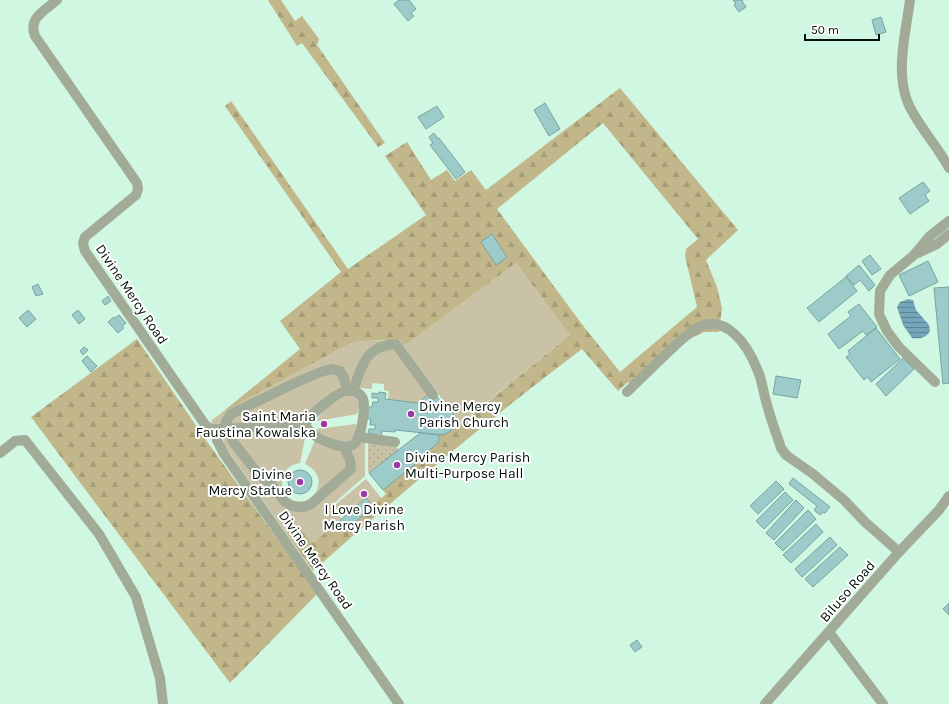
<svg xmlns="http://www.w3.org/2000/svg" width="949" height="704" viewBox="0 0 949 704" font-family="Karla,sans-serif">
  <style>
    .grass { fill: #c9c2a6 }
    .forest { fill: url(#forest-firs); fill-rule: evenodd }
    .garden { fill: url(#garden-dots) }
    .water { fill: url(#water-rules) }
    .building { fill: #9ccbca; stroke: #76a4a3 }
    .lines { fill: none; stroke-linecap: round; stroke-linejoin: round }
    .minor { stroke: #a2aa98; stroke-width: 10 }
    .poi-dot { fill: #9a3ba4; stroke: #fff; stroke-width: 1.5 }
    .labels { text-anchor: middle; stroke-width: 4; stroke-linejoin: round; paint-order: stroke }
    .street-label { font-size: 14px; fill: #041009; stroke: #fff }
    .poi-label { font-size: 14px; fill: #041009; stroke: #fff; text-anchor: start }
  </style>
  <defs>
    <pattern id="forest-firs" width="22" height="20" patternUnits="userSpaceOnUse"><rect width="22" height="20" fill="#c2b78b"/><path d="M5 1l3.5 6h-7zM16 11l3.5 6h-7z" fill="#a59c77"/></pattern>
    <pattern id="garden-dots" width="8" height="8" patternUnits="userSpaceOnUse"><rect width="8" height="8" fill="#c9c2a6"/><path d="M2 2h.1M6 6h.1" fill="none" stroke="#aba68e" stroke-width="1.8" stroke-linecap="round"/></pattern>
    <pattern id="water-rules" width="6" height="5" patternUnits="userSpaceOnUse"><rect width="6" height="5" fill="#74a5b9"/><path d="M0 2.5h6" fill="none" stroke="#5d8595"/></pattern>
  </defs>
  <rect width="100%" height="100%" fill="#d0f7e1"/>
  <g class="grass">
    <polygon points="516,263 570,335 460,424 404,346"/>
    <polygon points="361,341 385,341 352,386 295,421 211,425 212,420 220,414 349,344"/>
    <polygon points="395,348 429,394 418,403 388,399 389,391 384,390 384,384 372,383 372,389 359,388 364,368 380,351"/>
    <path d="M348,395c13,3 13,7 9,19l-40,7c5,-12 20,-21 31,-26z"/>
    <path d="M356,424c0,8 -1,14 -8,18l-10,-1 -20,-9 -1,-3z"/>
    <path d="M300,430l6,3 -6,30c-28,4 -21,43 4,38 5,-1 10,-5 12,-9 7,-12 0,-23 -11,-28l10,-24 10,5 40,-3v34l-34,30 11,13 -29,24 -17,-17 -10,7 -61,-87 -3,-14z"/>
    <polygon points="366,479 382,499 373,507 366,499 344,517 334,506"/>
  </g>
  <g class="forest">
    <polygon points="268,0 281,0 295,21 302,16 319,39 317,45 385,143 378,147 302,43 297,46"/>
    <path d="M620,88l118,142 -32,30 11,27 5,21 -3,24h-15l-19,9 -50,48 -7,-7 -10,9 -36,-42c-93,70 -182,145 -269,222l-27,-38 10,-8 17,18 23,-19 7,8 43,-38 -3,-4 41,-33 -1,-2 15,-12 1,-8c10,0 17,-8 16,-18l6,7 109,-89 -54,-72 -112,83 -4,-6 -39,1 -12,3 -129,70 80,-65 -20,-28 61,-49 -116,-166 6,-5 117,168 78,-54 -41,-59 22,-14 24,38 16,-10 8,11 16,-11 15,20zM603,123l95,116 -12,10 -1,7 12,51 -77,65 -39,-49 -84,-114z"/>
    <polygon points="137,339 208,443 317,594 230,683 31,417"/>
  </g>
  <polygon class="garden" points="368,443 396,446 399,450 369,473 368,471"/>
  <path class="water" d="M908,299l5,1 3,10 13,15 1,6c-4,7 -10,8 -18,7l-9,-13 -6,-18 3,-5z"/>
  <g class="building">
    <polygon points="399,0 409,0 416,9 411,13 414,16 408,21 394,4"/>
    <polygon points="733,0 743,0 742,1 746,7 739,12 734,5 736,4"/>
    <polygon points="881,17 886,32 876,35 872,20"/>
    <polygon points="545,103 560,129 549,136 534,110"/>
    <polygon points="437,106 444,117 426,129 418,117"/>
    <polygon points="434,133 438,139 439,138 465,172 456,179 430,145 433,143 429,137"/>
    <polygon points="923,182 930,191 925,195 929,201 910,214 899,198"/>
    <polygon points="492,234 507,257 496,265 481,242"/>
    <polygon points="870,255 881,269 872,275 862,261"/>
    <polygon points="928,261 938,282 909,296 899,275"/>
    <polygon points="859,265 875,285 869,291 860,280 854,285 846,276"/>
    <polygon points="846,277 857,291 819,322 807,308"/>
    <polygon points="38,284 43,294 36,296 32,287"/>
    <polygon points="949,287 949,383 943,384 934,288"/>
    <polygon points="108,296 111,301 105,305 102,301"/>
    <polygon points="859,304 877,327 866,335 863,331 839,349 828,334 851,316 848,312"/>
    <polygon points="28,310 36,319 27,327 19,318"/>
    <polygon points="78,310 85,319 79,324 72,315"/>
    <polygon points="119,315 126,323 122,326 124,328 118,333 108,322 114,317 115,318"/>
    <polygon points="876,328 900,359 871,382 868,377 864,380 846,357 850,354 848,351"/>
    <polygon points="84,347 88,350 83,355 80,351"/>
    <polygon points="87,356 97,366 91,372 82,361"/>
    <polygon points="903,358 914,369 886,396 876,384"/>
    <polygon points="776,376 801,380 797,398 773,394"/>
    <polygon points="379,392 386,393 385,399 418,403 429,394 436,395 444,406 449,408 454,415 455,423 454,427 451,431 443,435 395,430 395,432 382,431 381,436 368,433 369,429 375,429 375,425 370,425 371,419 367,419 368,407 372,407 373,402 378,402 378,398 372,398 372,393 379,394"/>
    <polygon points="420,433 439,435 438,443 423,455 424,457 383,490 369,473"/>
    <circle cx="300" cy="482" r="12"/>
    <polygon points="793,478 830,507 825,513 823,512 820,515 814,510 817,506 789,484"/>
    <polygon points="776,481 784,489 758,514 750,506"/>
    <polygon points="785,492 793,500 764,529 756,521"/>
    <polygon points="366,498 373,507 343,532 336,524"/>
    <polygon points="796,500 804,508 774,540 766,533"/>
    <polygon points="808,510 816,519 783,551 775,543"/>
    <polygon points="816,524 823,532 791,563 783,555"/>
    <polygon points="830,537 837,545 802,577 795,569"/>
    <polygon points="840,547 848,555 813,587 805,579"/>
    <polygon points="949,603 949,615 943,609"/>
    <polygon points="637,640 642,647 635,652 630,645"/>
  </g>
  <g class="lines">
    <g class="minor">
      <path d="M57,0c-13,11 -29,18 -22,36l102,147 1,6 -2,6 -51,42 -2,6 2,8 121,175 5,3h7l87,-4"/>
      <path d="M910,0c-4,31 -15,73 -2,103 10,23 29,42 41,65"/>
      <polyline points="918,253 937,244 949,234"/>
      <polyline points="935,382 899,347 887,331 879,314 880,291 890,275 913,256 930,236 949,221"/>
      <path d="M348,390c5,1 11,2 14,7 5,7 -1,42 -8,47 -7,5 -16,2 -24,-1 -10,-4 -19,-8 -25,-18 5,-11 31,-32 43,-35z"/>
      <path d="M353,391c8,-24 13,-46 43,-47l37,51"/>
      <path d="M627,392c12,-12 25,-24 37,-36 11,-10 21,-21 33,-28 29,-16 51,18 60,41 5,10 6,22 9,32 4,16 10,32 15,47l5,7 27,19 31,26 21,22 34,30"/>
      <polyline points="218,429 217,440 224,454 399,704"/>
      <polyline points="359,437 395,442"/>
      <polyline points="344,447 350,460 351,469 311,504 304,507 298,507 292,506 285,502 273,486 259,475 234,443 227,429 226,422 231,414 297,382 321,372 331,369 340,371 344,378 347,391"/>
      <polyline points="0,453 15,441 25,440 99,534 136,597 160,678 163,704"/>
      <polyline points="829,632 883,704"/>
      <polyline points="765,704 899,552 939,510 949,496"/>
    </g>
  </g>
  <g class="poi-dot">
    <circle cx="411" cy="414" r="4"/>
    <circle cx="324" cy="424" r="4"/>
    <circle cx="397" cy="465" r="4"/>
    <circle cx="300" cy="482" r="4"/>
    <circle cx="364" cy="494" r="4"/>
  </g>
  <g class="labels">
    <g class="street-label">
      <text transform="translate(132 294) rotate(56)" y="5">Divine Mercy Road</text>
      <text transform="translate(316 560) rotate(55)" y="5">Divine Mercy Road</text>
      <text transform="translate(847 591) rotate(-49)" y="5">Biluso Road</text>
    </g>
    <g class="poi-label">
      <text x="419" y="411">Divine Mercy<tspan x="419" dy="16">Parish Church</tspan></text>
      <text x="316" y="421" text-anchor="end">Saint Maria<tspan x="316" dy="16">Faustina Kowalska</tspan></text>
      <text x="405" y="462">Divine Mercy Parish<tspan x="405" dy="16">Multi-Purpose Hall</tspan></text>
      <text x="292" y="479" text-anchor="end">Divine<tspan x="292" dy="16">Mercy Statue</tspan></text>
      <text x="364" y="514" text-anchor="middle">I Love Divine<tspan x="364" dy="16">Mercy Parish</tspan></text>
    </g>
  </g>
  <path d="M805 34v6h74v-6" fill="none" stroke="#041009" stroke-width="2"/>
  <text x="811" y="34" font-size="12" fill="#041009" stroke="#ffffff" stroke-width="3" paint-order="stroke">50 m</text>
</svg>
